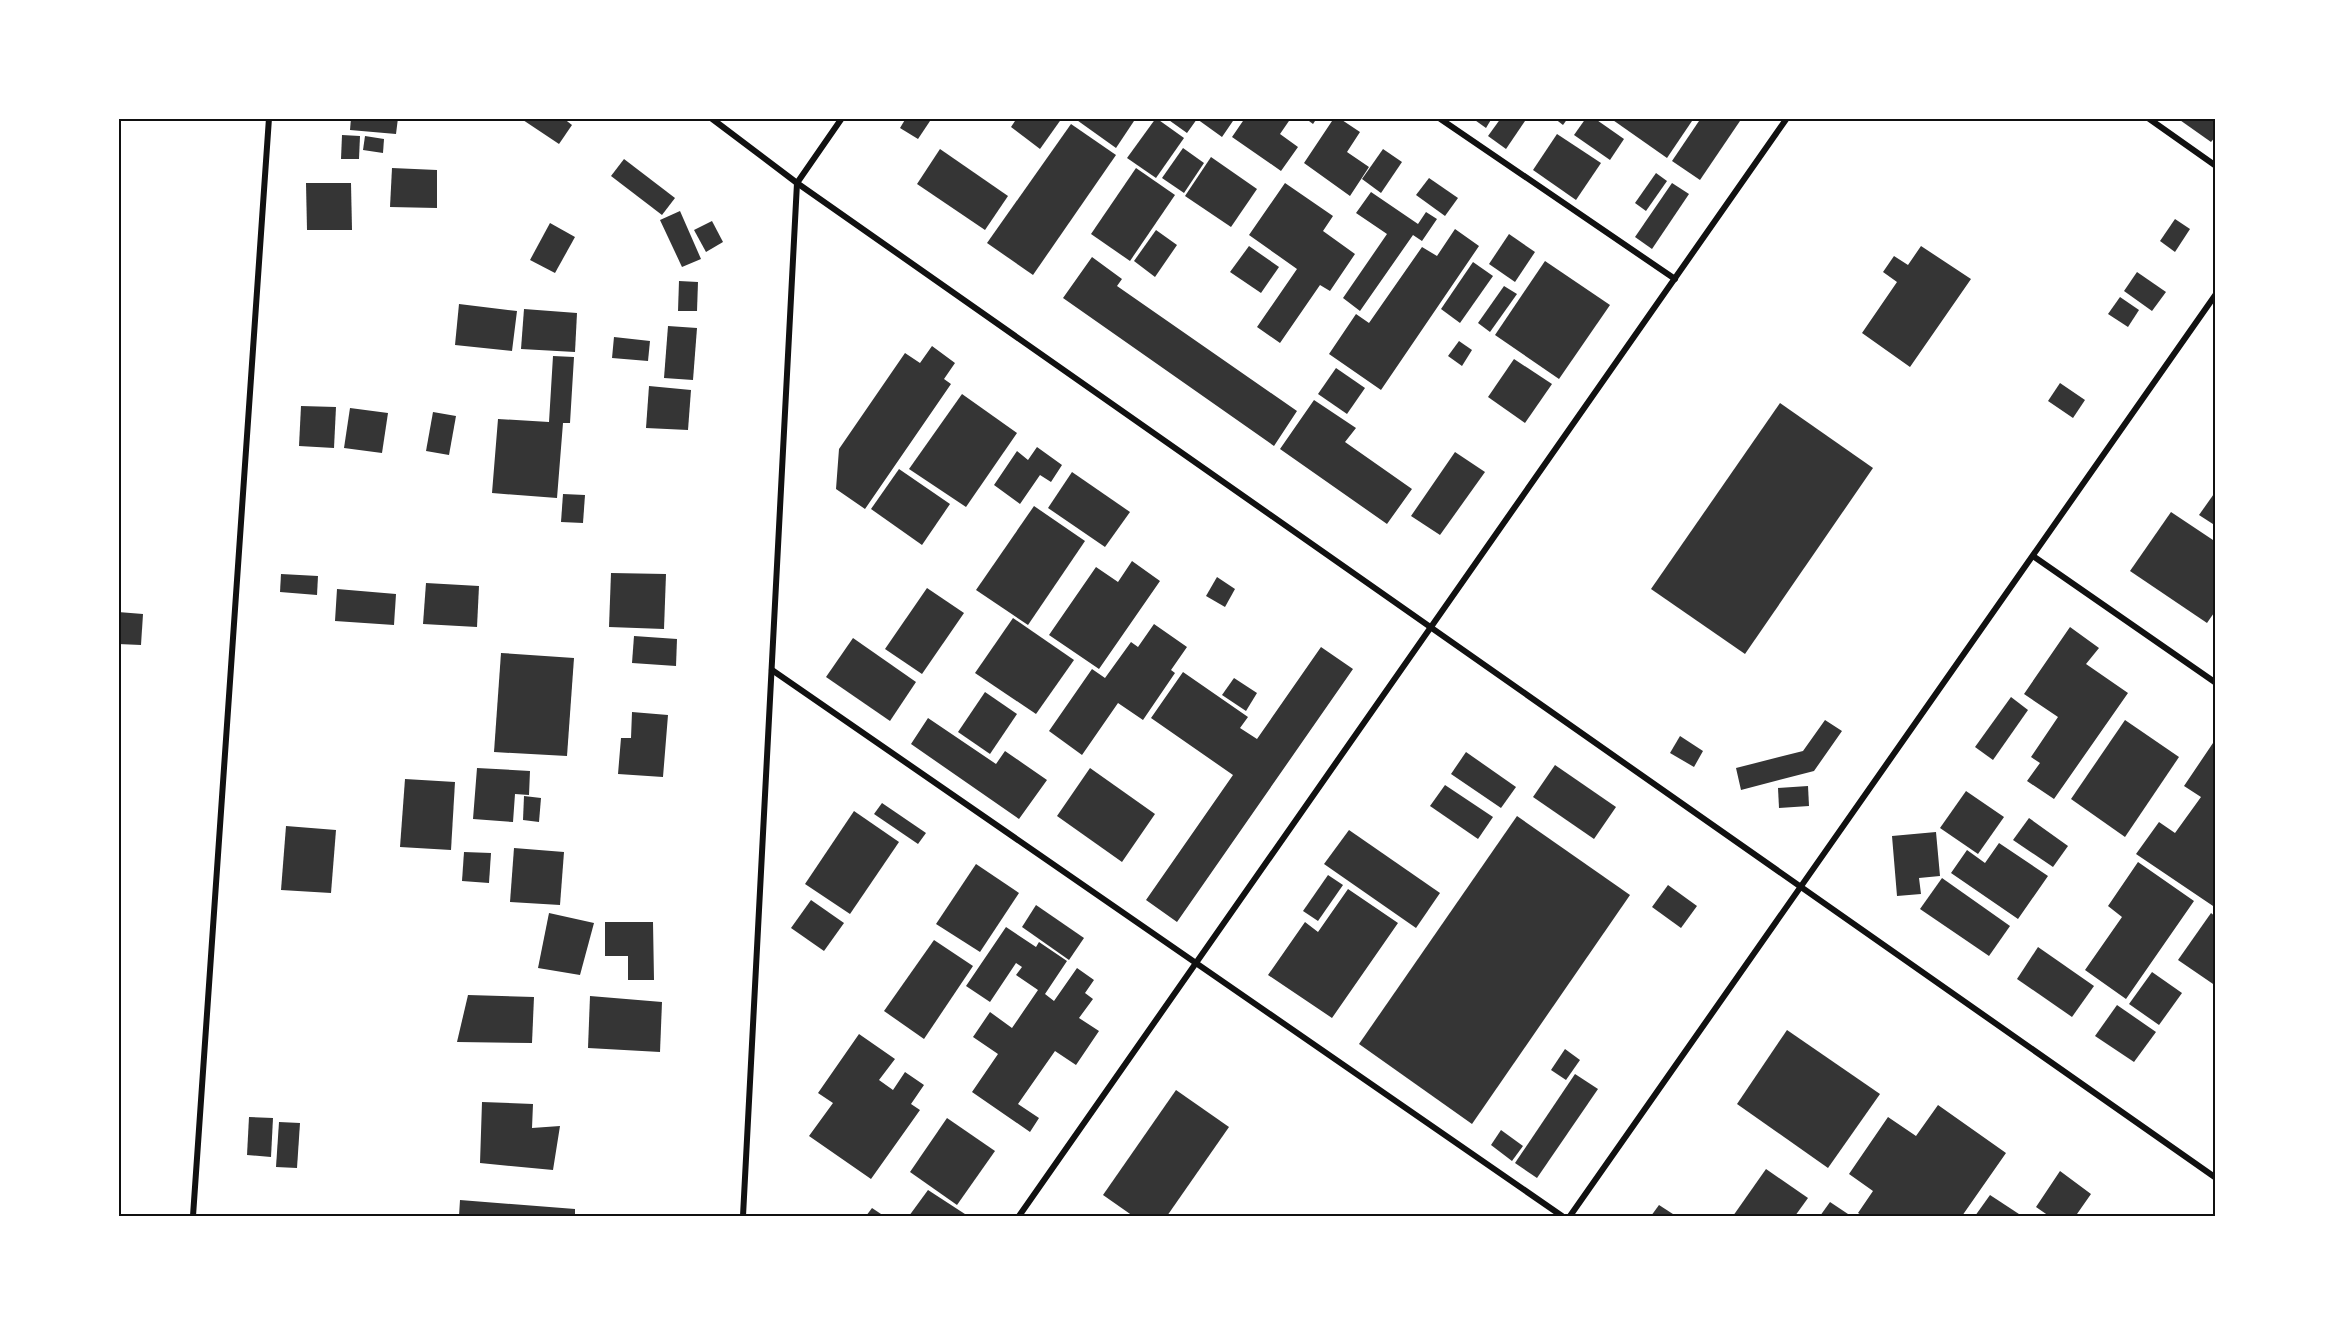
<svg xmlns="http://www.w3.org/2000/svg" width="2334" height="1335" viewBox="0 0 2334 1335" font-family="'Varela Round',sans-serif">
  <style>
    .building { fill: #353535 }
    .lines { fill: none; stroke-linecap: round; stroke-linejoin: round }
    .minor { stroke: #111; stroke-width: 6 }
    .neatline { fill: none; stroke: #111; stroke-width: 2 }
  </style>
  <rect width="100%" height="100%" fill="#fff"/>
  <g class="building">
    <polygon points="351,118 398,118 396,134 350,130"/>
    <polygon points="520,118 563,118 572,125 559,144"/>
    <polygon points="906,118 932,118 918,139 900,128"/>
    <polygon points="1017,118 1062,118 1040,149 1011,127"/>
    <polygon points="1074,118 1136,118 1116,148"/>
    <polygon points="1156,118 1184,138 1156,178 1127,158"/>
    <polygon points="1166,118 1235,118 1222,137 1197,119 1187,133"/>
    <polygon points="1245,118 1291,118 1280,134 1298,147 1281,171 1232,137"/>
    <polygon points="1305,118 1317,118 1313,124"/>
    <polygon points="1334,118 1339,118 1360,132 1347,152 1369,167 1350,196 1304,163"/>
    <polygon points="1472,118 1492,118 1486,128"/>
    <polygon points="1501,118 1527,118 1506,149 1488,136"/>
    <polygon points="1554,118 1568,118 1563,125"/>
    <polygon points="1586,118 1594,118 1624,139 1610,160 1574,135"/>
    <polygon points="1610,118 1694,118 1667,158"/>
    <polygon points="1701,118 1742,118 1700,180 1672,161"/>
    <polygon points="2177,118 2216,118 2216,136 2211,142"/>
    <polygon points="1071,124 1116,155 1033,275 987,243"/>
    <polygon points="1557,134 1601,163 1576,200 1533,170"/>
    <polygon points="342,135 360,136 359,159 341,159"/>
    <polygon points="365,136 384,139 383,153 363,150"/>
    <polygon points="1183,148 1204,163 1184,193 1162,178"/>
    <polygon points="940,149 1008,196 985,230 917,184"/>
    <polygon points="1383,149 1402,162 1381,193 1362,179"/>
    <polygon points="1211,157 1257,189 1231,227 1185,196"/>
    <polygon points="624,159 675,198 662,215 611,176"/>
    <polygon points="392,168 437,170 437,208 390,207"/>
    <polygon points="1136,168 1175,195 1130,261 1091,234"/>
    <polygon points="1656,173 1667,181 1646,211 1635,203"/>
    <polygon points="1429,178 1458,198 1445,216 1416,195"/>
    <polygon points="306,183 351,183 352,230 307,230"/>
    <polygon points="1285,183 1333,216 1323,231 1355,254 1330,291 1320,285 1280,343 1257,327 1297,269 1249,235"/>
    <polygon points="1672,183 1689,194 1652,249 1635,237"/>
    <polygon points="1371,192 1418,224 1426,212 1437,219 1422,241 1413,235 1360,311 1343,298 1387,234 1356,213"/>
    <polygon points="680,211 701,259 682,267 660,220"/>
    <polygon points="2175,219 2190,229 2175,252 2160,241"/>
    <polygon points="712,221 723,242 706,252 694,230"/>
    <polygon points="550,223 575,237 555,273 530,260"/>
    <polygon points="1455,229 1479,246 1381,390 1329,354 1356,314 1369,323 1422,247 1437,256"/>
    <polygon points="1156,230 1177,245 1155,277 1134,261"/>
    <polygon points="1509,234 1535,252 1515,282 1489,264"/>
    <polygon points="1249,246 1279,267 1261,293 1230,272"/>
    <polygon points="1921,246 1971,279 1910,367 1862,333 1897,282 1883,272 1894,256 1908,265"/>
    <polygon points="1092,257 1122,279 1117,286 1297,411 1274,446 1063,298"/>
    <polygon points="1545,261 1610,305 1559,379 1495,335"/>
    <polygon points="1473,262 1493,276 1460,323 1441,309"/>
    <polygon points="2137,272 2166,292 2152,311 2124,291"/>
    <polygon points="679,281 698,282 697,311 678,311"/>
    <polygon points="1504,286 1517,294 1490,332 1478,323"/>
    <polygon points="2120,297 2139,310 2128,327 2108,314"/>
    <polygon points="459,304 517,311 512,351 455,345"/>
    <polygon points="524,309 577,313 575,352 521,349"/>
    <polygon points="668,326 697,328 693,380 664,378"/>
    <polygon points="614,337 650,341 648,361 612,358"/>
    <polygon points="1459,341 1472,350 1462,366 1448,356"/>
    <polygon points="932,346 955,363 944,379 951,384 865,509 836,489 839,449 905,353 920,363"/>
    <polygon points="553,356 574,357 570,423 563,423 557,498 492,493 498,419 549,422"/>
    <polygon points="1514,359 1552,384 1525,423 1488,397"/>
    <polygon points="1336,368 1365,388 1347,414 1318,394"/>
    <polygon points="2060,383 2085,400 2073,418 2048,401"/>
    <polygon points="649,386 691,390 688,430 646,428"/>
    <polygon points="962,394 1017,433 966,507 909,469"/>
    <polygon points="1314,400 1356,428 1345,442 1412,489 1387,524 1280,449"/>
    <polygon points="1780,403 1873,468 1745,654 1651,589"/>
    <polygon points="301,406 336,407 334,448 299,446"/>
    <polygon points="350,408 388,413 382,453 344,448"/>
    <polygon points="433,412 456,416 449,455 426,451"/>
    <polygon points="1037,447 1062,465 1051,482 1040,475 1020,504 994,485 1017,451 1028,460"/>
    <polygon points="1455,452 1485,472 1440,535 1411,516"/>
    <polygon points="899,469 950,504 922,545 871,509"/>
    <polygon points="1072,472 1130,512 1105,547 1048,508"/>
    <polygon points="2216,491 2216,526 2199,515"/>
    <polygon points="563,494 585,495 583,523 561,522"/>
    <polygon points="1034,506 1085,541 1028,625 976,590"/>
    <polygon points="2171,512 2216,542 2216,610 2207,623 2130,571"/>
    <polygon points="1132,561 1160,581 1099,669 1049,635 1096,567 1118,582"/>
    <polygon points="611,573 666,574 664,629 609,627"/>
    <polygon points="281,574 318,576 317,595 280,592"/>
    <polygon points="1217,577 1235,589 1225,607 1206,596"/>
    <polygon points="426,583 479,586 477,627 423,624"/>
    <polygon points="927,588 964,613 922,674 885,649"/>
    <polygon points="337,589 396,594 394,625 335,621"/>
    <polygon points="118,612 143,614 141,645 118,644"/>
    <polygon points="1013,618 1074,660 1036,714 975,673"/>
    <polygon points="1154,624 1187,647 1171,670 1175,673 1143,720 1118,703 1082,755 1049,731 1092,669 1105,678 1131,642 1138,647"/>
    <polygon points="2070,627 2099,648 2086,664 2128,693 2054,799 2027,781 2040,763 2031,757 2058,717 2024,694"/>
    <polygon points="634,636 677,639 676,666 632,663"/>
    <polygon points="853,638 916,682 890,721 826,677"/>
    <polygon points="1321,647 1353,669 1177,922 1146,900 1233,775 1151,718 1183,672 1248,717 1240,728 1257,739"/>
    <polygon points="501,653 574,658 567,756 494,752"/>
    <polygon points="1234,678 1257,693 1246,711 1222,695"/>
    <polygon points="985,692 1017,714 990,754 958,732"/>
    <polygon points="2011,697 2028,710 1993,760 1975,747"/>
    <polygon points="632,712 668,715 663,777 618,774 621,738 631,738"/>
    <polygon points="928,718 996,764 1005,751 1047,780 1019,819 911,744"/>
    <polygon points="1825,720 1842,731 1814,771 1741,790 1736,768 1803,751"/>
    <polygon points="2125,720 2179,757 2125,837 2071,799"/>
    <polygon points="1680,736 1703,751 1694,767 1670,753"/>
    <polygon points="2213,743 2216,745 2216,908 2136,854 2159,822 2175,833 2201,797 2184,786"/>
    <polygon points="1466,752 1516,787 1501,808 1451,774"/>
    <polygon points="1555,765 1616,807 1594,839 1533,797"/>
    <polygon points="477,768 530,771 529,795 515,794 513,822 473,819"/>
    <polygon points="1090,768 1155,814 1122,862 1057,816"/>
    <polygon points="405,779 455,782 451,850 400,847"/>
    <polygon points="1445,785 1493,817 1478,839 1430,806"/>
    <polygon points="1808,786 1809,806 1779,808 1778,788"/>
    <polygon points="1966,791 2004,817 1978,854 1940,828"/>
    <polygon points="524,796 541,798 539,822 523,820"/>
    <polygon points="882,803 926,833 918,844 874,814"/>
    <polygon points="854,811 899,842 850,914 805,884"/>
    <polygon points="1517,816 1630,895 1472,1124 1359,1044"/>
    <polygon points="2029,818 2068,846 2053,867 2013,840"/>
    <polygon points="286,826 336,830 331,893 281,890"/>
    <polygon points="1349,830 1440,893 1416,928 1324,864"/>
    <polygon points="1936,832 1940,876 1919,878 1921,894 1897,896 1892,836"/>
    <polygon points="1999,843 2048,876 2018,919 1951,873 1967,850 1985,863"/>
    <polygon points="514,848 564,852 560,905 510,902"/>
    <polygon points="464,852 491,853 489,883 462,881"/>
    <polygon points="2138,862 2194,901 2126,999 2085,970 2122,917 2108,906"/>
    <polygon points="976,864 1019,893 980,952 936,924"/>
    <polygon points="1328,875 1343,885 1318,921 1303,911"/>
    <polygon points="1942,878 2010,926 1989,956 1920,909"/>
    <polygon points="1668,885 1697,906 1681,928 1652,907"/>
    <polygon points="1348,889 1398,923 1332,1018 1268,975 1305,922 1318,932"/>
    <polygon points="811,900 844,923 824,951 791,928"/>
    <polygon points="1036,905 1084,938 1069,960 1022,927"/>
    <polygon points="549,913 594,923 580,975 538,968"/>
    <polygon points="2211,913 2216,917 2216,986 2178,960"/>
    <polygon points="605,922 653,922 654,980 628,980 628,956 605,956"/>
    <polygon points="1006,927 1036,947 1039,942 1067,961 1045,994 1054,1001 1077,968 1094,980 1085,993 1093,999 1079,1018 1099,1031 1076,1065 1055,1051 1018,1104 1039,1118 1030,1132 972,1092 998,1054 973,1037 990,1012 1012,1028 1038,990 1016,975 1022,967 1016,963 990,1002 966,986"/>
    <polygon points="934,940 973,966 924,1039 884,1011"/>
    <polygon points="2038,947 2094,986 2072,1017 2017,979"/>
    <polygon points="2152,972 2182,993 2159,1025 2129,1004"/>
    <polygon points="468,995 534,997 532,1043 457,1042"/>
    <polygon points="590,996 662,1002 660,1052 588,1048"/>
    <polygon points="2117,1005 2156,1032 2134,1062 2095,1036"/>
    <polygon points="1787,1030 1880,1094 1828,1168 1737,1104"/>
    <polygon points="859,1034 895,1059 879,1080 893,1090 905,1072 924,1085 911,1104 920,1110 871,1179 809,1136 833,1103 818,1093"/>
    <polygon points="1565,1049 1580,1060 1566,1080 1551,1070"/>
    <polygon points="1575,1074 1598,1089 1537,1178 1515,1163"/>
    <polygon points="1176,1090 1229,1127 1167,1216 1133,1216 1103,1195"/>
    <polygon points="482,1102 533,1104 532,1128 560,1126 553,1170 480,1163"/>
    <polygon points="1938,1105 2006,1153 1962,1216 1863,1216 1858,1213 1873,1191 1849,1174 1888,1117 1916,1136"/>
    <polygon points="249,1117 273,1118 271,1157 247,1155"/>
    <polygon points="947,1118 995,1151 957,1205 910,1172"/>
    <polygon points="279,1122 300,1123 297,1168 276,1167"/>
    <polygon points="1501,1130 1523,1146 1512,1161 1491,1145"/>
    <polygon points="1766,1169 1808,1198 1795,1216 1733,1216"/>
    <polygon points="2060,1171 2091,1194 2077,1214 2080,1216 2049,1216 2036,1207"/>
    <polygon points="928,1190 968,1216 909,1216"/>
    <polygon points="1990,1195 2022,1216 1975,1216"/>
    <polygon points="460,1200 575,1209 575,1216 459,1216"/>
    <polygon points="1830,1202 1851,1216 1820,1216"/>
    <polygon points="1659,1205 1676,1216 1651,1216"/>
    <polygon points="872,1208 884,1216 866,1216"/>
  </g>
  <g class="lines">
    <g class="minor">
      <polyline points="711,118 797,183 2216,1178"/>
      <polyline points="1439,118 1675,279"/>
      <polyline points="2148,118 2216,166"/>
      <polyline points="2033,556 2216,683"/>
      <polyline points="772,670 1562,1216"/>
      <polyline points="193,1216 269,118"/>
      <polyline points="743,1216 797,183 842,118"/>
      <polyline points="1019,1216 1787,118"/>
      <polyline points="1570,1216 2216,294"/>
    </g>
  </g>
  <rect width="2334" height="1335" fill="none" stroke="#ffffff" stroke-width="240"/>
  <rect x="120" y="120" width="2094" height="1095" class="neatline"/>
</svg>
